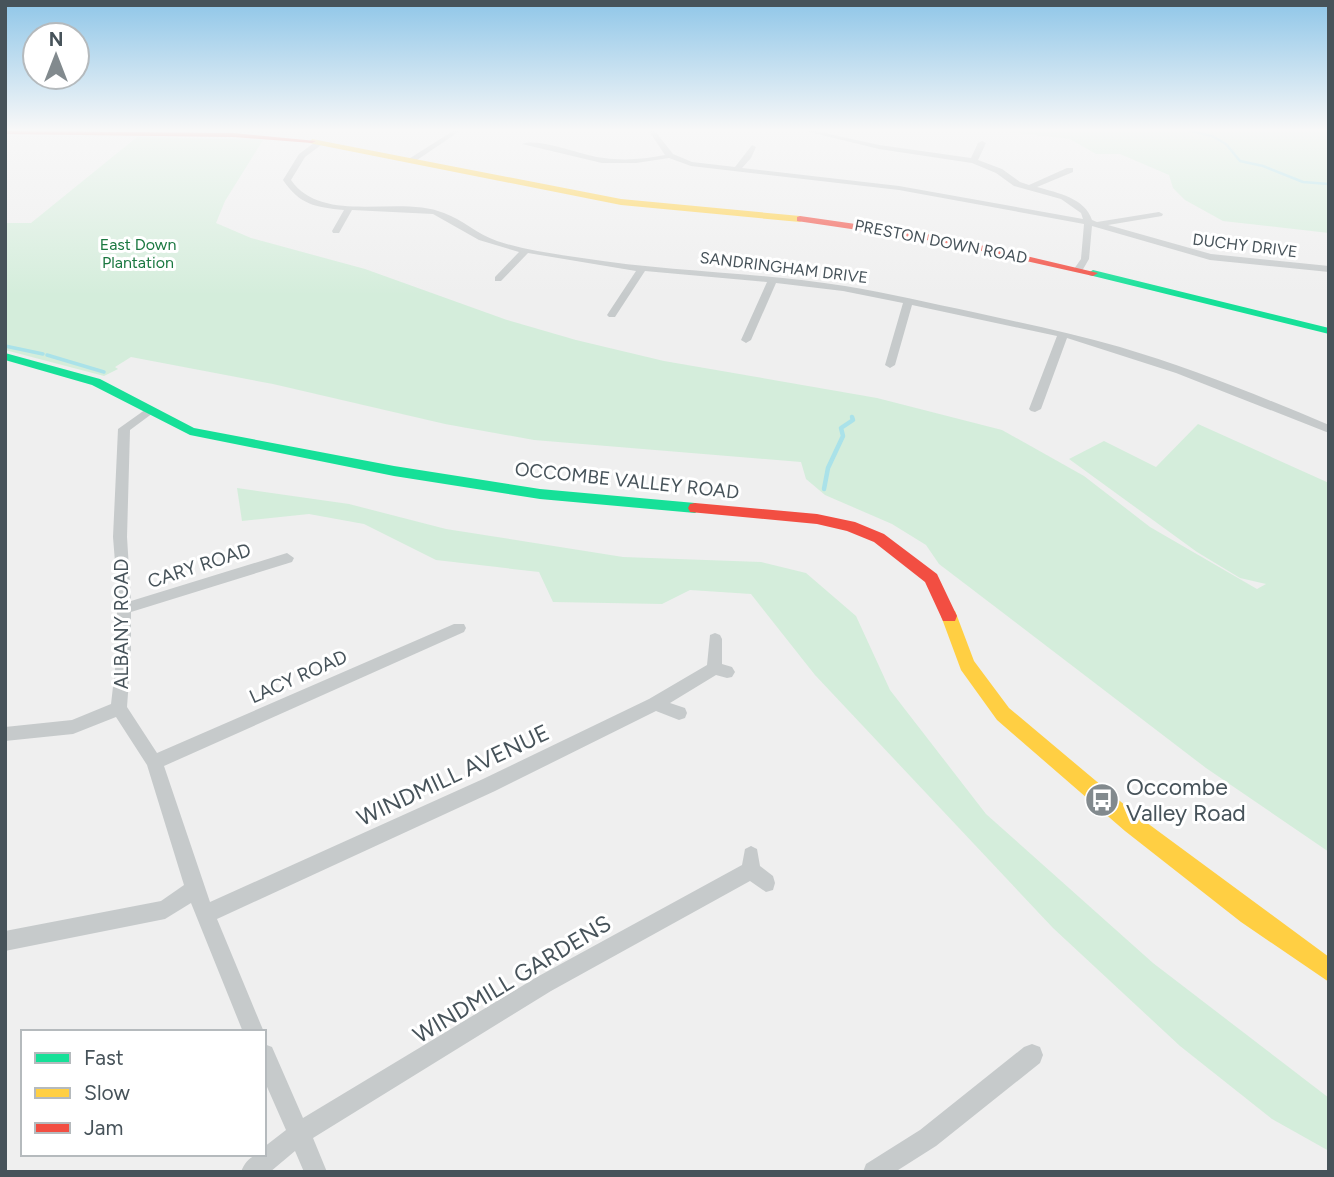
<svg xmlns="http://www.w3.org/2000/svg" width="1334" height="1177" viewBox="0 0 1334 1177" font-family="Figtree,sans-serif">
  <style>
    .green { fill: #d4eddb }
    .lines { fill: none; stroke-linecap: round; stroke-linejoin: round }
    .stream-far2 { stroke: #aae2e9; stroke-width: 2.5 }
    .stream-far1 { stroke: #aae2e9; stroke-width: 3.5 }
    .stream { stroke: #aae2e9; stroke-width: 4.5 }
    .street { fill: #c6cacb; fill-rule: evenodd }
    .fast { fill: #16e098; fill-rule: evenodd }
    .slow { fill: #ffcf43; fill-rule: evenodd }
    .jam { fill: #f24e42; fill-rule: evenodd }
    .labels { text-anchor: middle; stroke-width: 6; stroke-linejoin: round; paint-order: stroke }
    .far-street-label { font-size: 16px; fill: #47535a; stroke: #fff }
    .far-park-label { font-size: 16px; fill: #1b7841; stroke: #fff }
    .street-label { font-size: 19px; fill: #47535a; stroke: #fff }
    .near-street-label { font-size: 23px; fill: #47535a; stroke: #fff }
    .near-poi-label { font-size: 23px; fill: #47535a; stroke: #fff; text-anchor: start }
  </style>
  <rect width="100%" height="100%" fill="#efefef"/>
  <g class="green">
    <polygon points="1002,131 1329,131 1329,233 1223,221 1185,200 1173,188 1169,175 1120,154 1096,154 1070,139"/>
    <polygon points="137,137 263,140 225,201 216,223 251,238 365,269 507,320 576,340 664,361 877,398 1002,430 1084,476 1150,527 1257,589 1266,584 1240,578 1197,552 1069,459 1104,441 1156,467 1198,424 1329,483 1329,852 1206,768 939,564 926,545 892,524 825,495 806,479 801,462 534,440 445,424 273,384 131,357 115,367 118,369 104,376 5,350 5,223 31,223"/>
    <polygon points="237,488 349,504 446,529 623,557 761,562 806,573 856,616 890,690 986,814 1153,963 1329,1098 1329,1151 1272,1119 1180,1046 1053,928 815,675 751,594 690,590 662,604 553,602 539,572 436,560 364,524 309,514 242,521"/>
  </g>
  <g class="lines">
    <polyline class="stream-far2" points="1191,131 1212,136 1226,144 1240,161 1263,166 1303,182 1329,184"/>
    <g class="stream-far1">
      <polyline points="5,346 43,354"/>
      <polyline points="47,355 104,372"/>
    </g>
    <polyline class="stream" points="824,489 828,468 843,436 841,428 853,420 852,417"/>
    <g class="street">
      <polygon points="453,131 460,131 414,162 407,160"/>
      <path d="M649,131h6l18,23 19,8 43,5 17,-22 4,2 -5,11 -9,10 157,18 184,33 -2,-6 -20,-14 -47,-13 -18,-13 -24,-10 -93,-14 -74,-18h11l63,14 92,13 7,-15 4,-2 4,2 -8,17 24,9 18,13 9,3 38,-17h6v4l-36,15c21,6 48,11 55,33l5,2 62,-10 4,2 -1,2 -54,9 103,29 118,12v6l-119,-12 -118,-34 -3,33 -7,12 -3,1 -5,-3 7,-10 3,-35 -185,-34 -208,-24 -22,-8 -33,5h-34l-80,-19c17,-7 61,12 82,14 21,3 41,1 61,-3z"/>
      <path d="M318,140l7,2 -20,15 -14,23c32,46 108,14 153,33 19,7 33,21 53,28 27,9 56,13 85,17 88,14 176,14 263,28 43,7 85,17 128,26 49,11 99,21 147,35 71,21 140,49 209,78v8l-153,-60 -109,-35 -26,71 -6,3 -4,-1 -2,-2 28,-73 -145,-31 -17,60 -5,3 -5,-3 18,-62 -60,-12 -67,-8 -25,57 -5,3 -5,-3 26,-58 -122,-11 -30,46h-6l-2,-2 29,-44 -108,-18 -27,28h-6v-4l24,-25 -40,-12 -46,-26 -81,-4 -13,23h-6l-1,-2 12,-21c-29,-3 -44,-5 -61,-30l16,-26z"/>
      <polygon points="149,407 153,409 153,413 130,430 127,537 131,601 287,553 294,558 292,562 131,612 131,652 127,707 157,753 454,624 464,624 466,628 464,632 164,766 210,902 483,779 649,699 707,665 710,635 715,633 720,635 722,639 722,664 732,667 735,672 732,677 727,678 716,675 670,703 685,708 687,713 685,718 679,720 656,711 495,791 217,919 261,1025 264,1032 243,1032 191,903 165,919 5,951 5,931 161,901 184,885 147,765 116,717 73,734 5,741 5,727 72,720 111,704 117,652 117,587 113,537 118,429"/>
      <path d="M751,846l6,3 3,17 13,10 2,7 -2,7 -7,2 -16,-11 -199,110 -238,147 14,34h-23l-9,-21 -25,21h-29c4,-11 11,-18 23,-18v-7l22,-17 -22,-50v-36l8,3 31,71 234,-141 205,-112 3,-16z"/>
      <polygon points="1032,1044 1040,1047 1043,1055 1040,1063 936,1146 895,1172 863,1172 866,1164 920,1130 1024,1047"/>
    </g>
    <g class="fast">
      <polygon points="1093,270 1329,328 1329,334 1089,275 1088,273"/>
      <polygon points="5,353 100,379 194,428 394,466 540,489 695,503 702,508 695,513 540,499 394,476 190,435 92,385 5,360"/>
    </g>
    <g class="slow">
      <polygon points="312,139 621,199 800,216 805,219 800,222 621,205 309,143"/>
      <polygon points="949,610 955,611 957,616 974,661 1009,708 1139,817 1329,957 1329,982 1241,922 1125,831 997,720 961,670 941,616 943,611"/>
    </g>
    <g class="jam">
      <polygon points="5,131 234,133 316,141 312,143 234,137 5,134"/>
      <polygon points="800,216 946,237 1098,273 1093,276 946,243 797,221 797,217"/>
      <polygon points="695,503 817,514 855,522 884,534 937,574 957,616 955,621 943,621 925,582 874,542 847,531 817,524 690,512 688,508 690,504"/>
    </g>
  </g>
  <linearGradient id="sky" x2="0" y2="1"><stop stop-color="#8fc6e8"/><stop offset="0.44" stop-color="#f8f8f8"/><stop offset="1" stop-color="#f8f8f8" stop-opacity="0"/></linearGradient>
  <rect width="1334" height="295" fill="url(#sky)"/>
  <defs>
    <g id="bus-disc" transform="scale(1.75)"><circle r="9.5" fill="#828a8e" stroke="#fff"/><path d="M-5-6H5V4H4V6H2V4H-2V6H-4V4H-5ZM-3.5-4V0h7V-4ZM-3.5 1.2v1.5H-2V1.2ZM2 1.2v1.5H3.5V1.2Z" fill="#fff"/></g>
  </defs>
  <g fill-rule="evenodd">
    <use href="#bus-disc" x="1102" y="800"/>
  </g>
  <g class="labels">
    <g class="far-street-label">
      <text transform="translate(941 241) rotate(11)" y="6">PRESTON DOWN ROAD</text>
      <text transform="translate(1245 245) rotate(7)" y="6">DUCHY DRIVE</text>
      <text transform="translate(784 267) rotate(7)" y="6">SANDRINGHAM DRIVE</text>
    </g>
    <g class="far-park-label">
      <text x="138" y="250">East Down<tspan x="138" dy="18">Plantation</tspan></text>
    </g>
    <g class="street-label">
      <text transform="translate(627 480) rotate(6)" y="7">OCCOMBE VALLEY ROAD</text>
      <text transform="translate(199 565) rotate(-18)" y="7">CARY ROAD</text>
      <text transform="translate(121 624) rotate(-90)" y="7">ALBANY ROAD</text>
      <text transform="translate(298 676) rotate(-24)" y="7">LACY ROAD</text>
    </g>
    <g class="near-street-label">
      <text transform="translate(453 775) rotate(-25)" y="8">WINDMILL AVENUE</text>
      <text transform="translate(512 979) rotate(-31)" y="8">WINDMILL GARDENS</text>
    </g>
    <g class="near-poi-label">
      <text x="1126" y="795">Occombe<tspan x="1126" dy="26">Valley Road</tspan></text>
    </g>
  </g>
  <rect width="1334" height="1177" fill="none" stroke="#47535a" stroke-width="14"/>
  <rect x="21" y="1030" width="245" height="126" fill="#ffffff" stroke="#b5babd" stroke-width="2"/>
  <rect x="35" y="1053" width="35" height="10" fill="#16e098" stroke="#b5babd" stroke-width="2"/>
  <text x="84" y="1065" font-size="21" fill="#47535a">Fast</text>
  <rect x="35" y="1088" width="35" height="10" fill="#ffcf43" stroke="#b5babd" stroke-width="2"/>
  <text x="84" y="1100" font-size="21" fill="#47535a">Slow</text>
  <rect x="35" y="1123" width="35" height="10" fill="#f24e42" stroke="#b5babd" stroke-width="2"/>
  <text x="84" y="1135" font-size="21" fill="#47535a">Jam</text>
  <g transform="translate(56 56)"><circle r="33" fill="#ffffff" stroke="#b5babd" stroke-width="2"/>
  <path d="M0-5L12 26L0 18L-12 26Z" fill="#828a8e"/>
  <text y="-10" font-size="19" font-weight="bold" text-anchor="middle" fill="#47535a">N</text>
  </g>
</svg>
